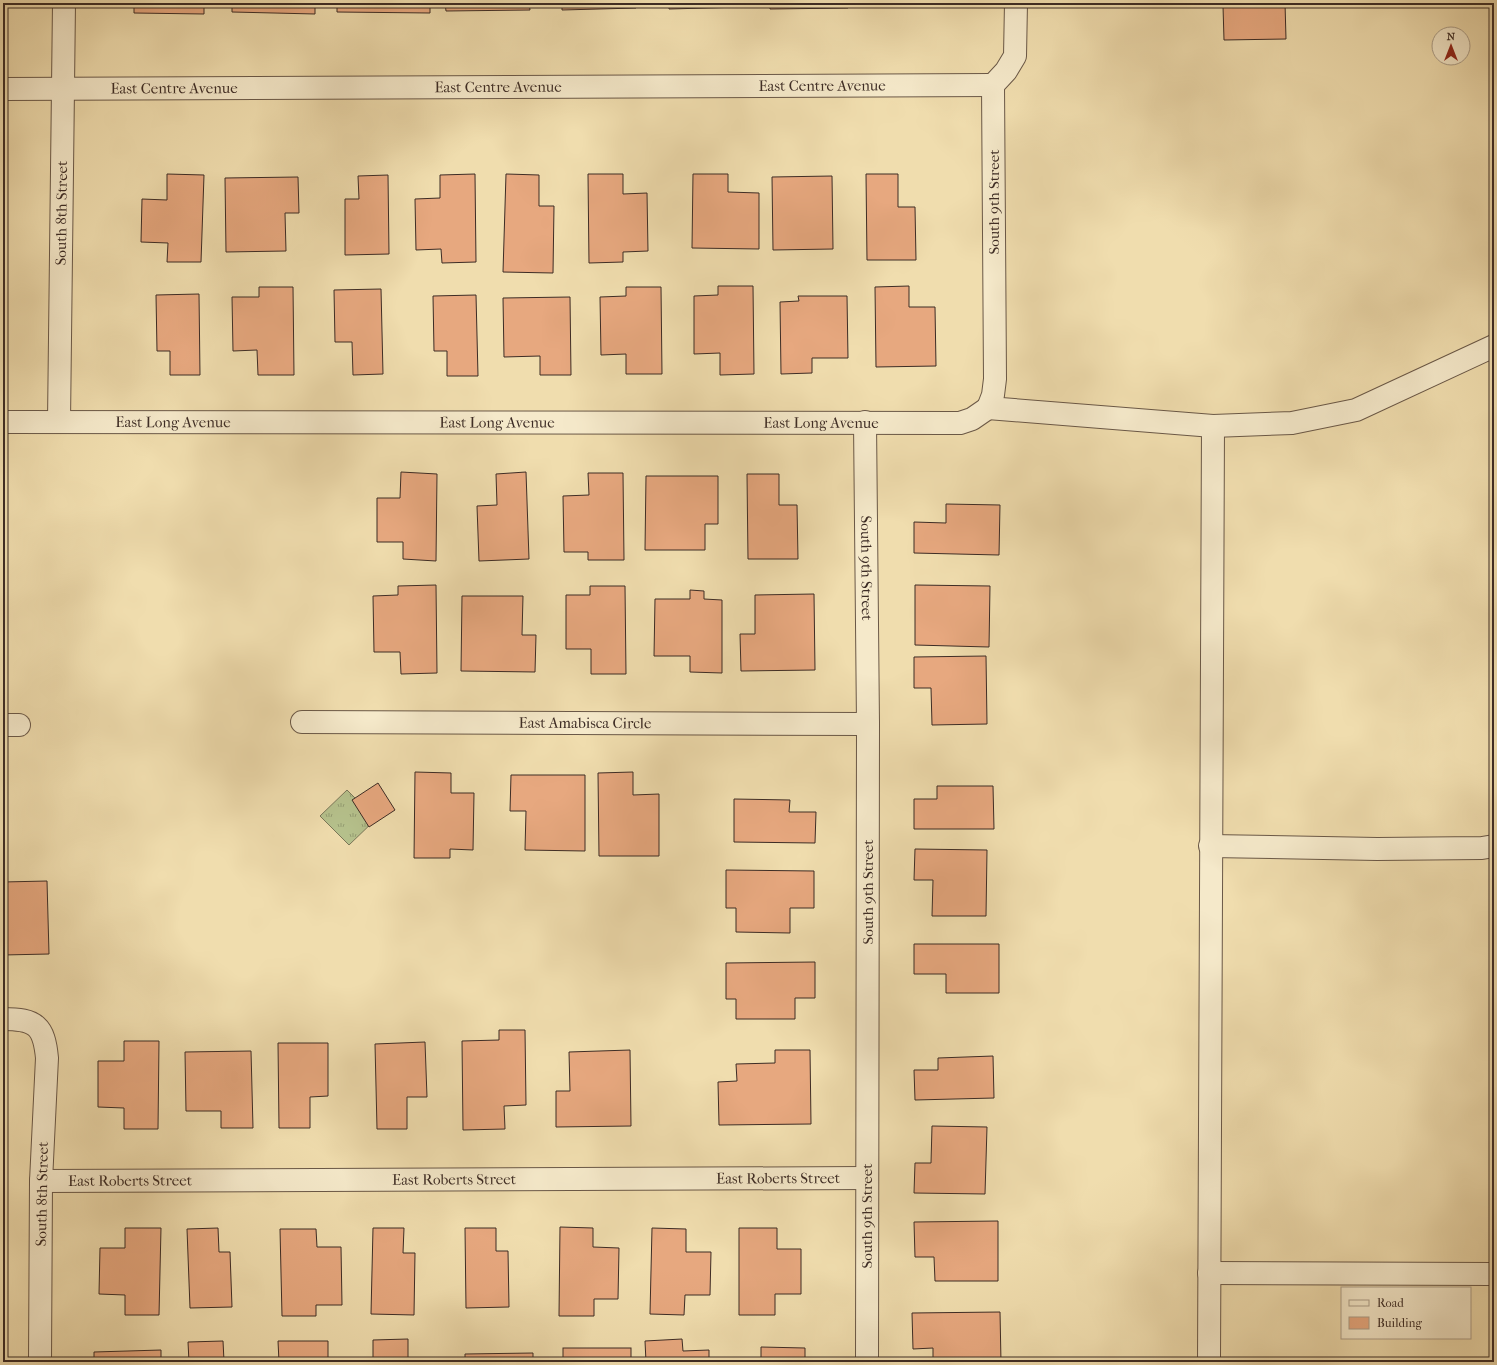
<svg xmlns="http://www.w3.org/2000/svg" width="1497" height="1365" viewBox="0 0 1497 1365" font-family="'IM FELL French Canon',serif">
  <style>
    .park { fill: url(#park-tufts); stroke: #7a7759 }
    .building { fill: #e7a87f; stroke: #3d2c25 }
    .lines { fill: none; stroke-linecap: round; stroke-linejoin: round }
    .minor-casing { stroke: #6a5847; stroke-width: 24 }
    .minor { stroke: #f5e9ca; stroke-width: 22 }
    .labels { text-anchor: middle; stroke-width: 3; stroke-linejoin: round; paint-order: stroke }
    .street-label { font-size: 15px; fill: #3d2c25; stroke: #f5e9ca }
  </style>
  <defs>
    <pattern id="park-tufts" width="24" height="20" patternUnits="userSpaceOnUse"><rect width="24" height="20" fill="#b6c28d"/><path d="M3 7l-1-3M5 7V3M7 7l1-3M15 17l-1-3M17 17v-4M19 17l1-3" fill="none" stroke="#959e73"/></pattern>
  </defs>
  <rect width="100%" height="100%" fill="#f0ddae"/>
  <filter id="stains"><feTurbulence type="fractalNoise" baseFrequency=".005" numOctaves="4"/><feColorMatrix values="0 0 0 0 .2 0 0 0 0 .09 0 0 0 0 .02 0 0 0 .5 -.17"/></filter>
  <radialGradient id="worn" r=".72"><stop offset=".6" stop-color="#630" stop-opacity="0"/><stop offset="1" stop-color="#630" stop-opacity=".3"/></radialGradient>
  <polygon class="park" points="347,790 376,819 349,845 320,816"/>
  <g class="building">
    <polygon points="134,3 204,3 204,14 134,13"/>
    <polygon points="232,3 315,3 315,14 232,12"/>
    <polygon points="337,3 430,3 430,13 337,12"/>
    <polygon points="445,3 529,3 530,10 446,11"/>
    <polygon points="562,3 636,3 636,8 562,10"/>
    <polygon points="669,3 743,3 743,7 669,9"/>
    <polygon points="770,3 848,3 848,8 770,9"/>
    <polygon points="1249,3 1285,3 1286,39 1224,40 1223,6 1249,6"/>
    <polygon points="1349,3 1415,3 1415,6 1349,5"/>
    <polygon points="167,174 204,175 201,262 167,262 168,243 141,242 142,199 167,200"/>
    <polygon points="475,174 476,262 442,263 441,249 416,250 415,199 440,198 440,175"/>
    <polygon points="506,174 539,175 539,206 554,206 553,273 503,272"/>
    <polygon points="588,174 623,174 623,194 647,193 648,251 623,252 623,262 589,263"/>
    <polygon points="693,174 728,174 728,192 759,193 759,249 692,248"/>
    <polygon points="866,174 898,174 898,207 915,207 916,260 867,260"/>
    <polygon points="388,175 389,254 345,255 345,199 359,199 358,176"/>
    <polygon points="832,176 833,249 773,250 772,177"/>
    <polygon points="298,177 299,213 285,213 286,251 226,252 225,178"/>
    <polygon points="718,286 753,286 754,374 720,375 720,353 694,354 694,296 718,295"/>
    <polygon points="909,286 909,307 935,307 936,366 876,367 875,287"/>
    <polygon points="259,287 293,287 294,375 258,375 257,350 233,351 232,297 259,297"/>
    <polygon points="626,287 661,287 662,374 626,374 626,354 601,355 600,297 626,296"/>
    <polygon points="381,289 383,374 353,375 352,342 335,342 334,290"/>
    <polygon points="199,294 200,375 170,375 170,351 157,351 156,295"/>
    <polygon points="476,295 478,376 447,376 447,351 434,351 433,296"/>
    <polygon points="798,296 847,296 848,358 812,358 812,373 781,374 780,302 799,301"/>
    <polygon points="570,297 571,375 540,375 540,356 504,357 503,298"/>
    <polygon points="401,472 437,474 436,561 403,559 403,542 377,542 377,498 400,498"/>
    <polygon points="526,472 529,559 479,561 477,506 497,505 496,474"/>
    <polygon points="588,473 623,473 624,560 588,560 588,552 564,552 563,496 589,495"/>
    <polygon points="747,474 779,474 779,505 797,505 798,559 748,559"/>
    <polygon points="646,476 718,476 718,524 705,524 705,550 645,550"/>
    <polygon points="946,504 1000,505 999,555 914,553 914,522 946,523"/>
    <polygon points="436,585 437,673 401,674 400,652 374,652 373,596 398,595 398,586"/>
    <polygon points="915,585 990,586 989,647 915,645"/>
    <polygon points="590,586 625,586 626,674 591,674 591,649 566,649 566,595 590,595"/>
    <polygon points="690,590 704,591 704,599 722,600 722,673 690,672 690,656 654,656 655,599 690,599"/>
    <polygon points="814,594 815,670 741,671 740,634 755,634 755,595"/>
    <polygon points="462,596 523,596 522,635 536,635 535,672 461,671"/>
    <polygon points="986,656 987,724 932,725 931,688 914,688 914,657"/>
    <polygon points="415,772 451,773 451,793 474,793 473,850 450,849 450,858 414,858"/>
    <polygon points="633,772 633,795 659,794 659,856 599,856 598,773"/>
    <polygon points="511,775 585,775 585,851 525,850 526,811 510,811"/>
    <polygon points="378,783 395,810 369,827 352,800"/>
    <polygon points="937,786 993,786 994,829 914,829 914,799 937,799"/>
    <polygon points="734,799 790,800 789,812 816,812 815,843 734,842"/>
    <polygon points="915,849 987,850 986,916 932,916 933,880 914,880"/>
    <polygon points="726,870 814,871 814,908 790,908 790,933 736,932 736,908 726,908"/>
    <polygon points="47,881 49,954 3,955 3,882"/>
    <polygon points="914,944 999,944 999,993 946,993 946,974 914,974"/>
    <polygon points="815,962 815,998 795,998 795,1019 736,1019 736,999 726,999 726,963"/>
    <polygon points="499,1030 525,1030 526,1105 504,1106 505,1129 463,1130 462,1041 499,1040"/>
    <polygon points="124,1041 159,1041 158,1129 124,1129 124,1108 98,1107 98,1061 124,1061"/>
    <polygon points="425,1042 427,1097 407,1097 407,1129 377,1129 375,1044"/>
    <polygon points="278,1043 328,1043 328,1096 310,1097 310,1128 279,1128"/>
    <polygon points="630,1050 631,1126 556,1127 556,1091 570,1091 569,1052"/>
    <polygon points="775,1050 810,1050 811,1124 719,1125 718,1082 737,1081 736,1064 775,1063"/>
    <polygon points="251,1051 253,1128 221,1128 221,1111 186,1111 185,1052"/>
    <polygon points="993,1056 994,1098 915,1100 914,1070 938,1070 938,1058"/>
    <polygon points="932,1126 987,1127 985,1194 914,1193 915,1163 931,1163"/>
    <polygon points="998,1221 998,1281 935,1281 934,1257 915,1257 914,1222"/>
    <polygon points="560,1227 593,1228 593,1247 619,1248 618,1299 594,1299 594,1316 559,1316"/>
    <polygon points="125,1228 161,1228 159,1315 125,1315 125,1295 99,1294 100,1248 125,1248"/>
    <polygon points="218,1228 219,1252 230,1252 232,1307 190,1308 187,1229"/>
    <polygon points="373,1228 404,1228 403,1253 415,1253 414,1315 371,1314"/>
    <polygon points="465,1228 496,1228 496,1251 508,1251 509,1307 466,1308"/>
    <polygon points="652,1228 686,1229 686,1252 711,1252 710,1295 685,1295 684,1315 650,1314"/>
    <polygon points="739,1228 777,1228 777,1249 801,1249 801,1294 775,1294 775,1315 739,1315"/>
    <polygon points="280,1229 316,1229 317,1247 341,1247 342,1305 316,1305 316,1316 282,1316"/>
    <polygon points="1000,1312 1001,1362 933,1362 933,1348 913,1349 912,1313"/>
    <polygon points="408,1339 408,1360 433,1360 433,1362 373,1362 373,1340"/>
    <polygon points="682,1339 683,1351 709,1350 709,1362 646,1362 645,1341"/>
    <polygon points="223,1341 224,1361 248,1360 248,1362 189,1362 188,1342"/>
    <polygon points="278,1341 328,1341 328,1362 279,1362"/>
    <polygon points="761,1347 805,1348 805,1362 761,1362"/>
    <rect x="563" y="1348" width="68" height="14"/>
    <polygon points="161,1350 161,1362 94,1362 94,1352"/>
    <polygon points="533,1353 533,1362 465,1362 465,1354"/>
  </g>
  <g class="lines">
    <g class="minor-casing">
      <g id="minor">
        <path id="s1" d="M3,89l990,-4"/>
        <polyline points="988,408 1213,426 1292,423 1356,410 1494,346"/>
        <polyline points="988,408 993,395 995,379 993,85 1006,71 1015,56 1016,3"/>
        <path id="s2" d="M3,422l957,1 12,-4 16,-11"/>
        <path id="s3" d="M59,422l5,-419"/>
        <path id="s4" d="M865,422l3,302 -1,638"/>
        <path id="s5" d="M302,722l566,2"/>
        <polyline points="3,725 19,725"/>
        <polyline points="1210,846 1377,849 1482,848 1494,846"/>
        <path d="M3,1019c33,0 41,7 44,39l-6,123 -1,181"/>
        <path id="s6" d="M41,1181l826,-3"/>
        <polyline points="1209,1273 1494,1274"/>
        <polyline points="1209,1362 1213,426"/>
      </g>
    </g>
    <use href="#minor" class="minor"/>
  </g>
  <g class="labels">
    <g class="street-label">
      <text dy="5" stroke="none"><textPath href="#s1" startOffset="819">East Centre Avenue</textPath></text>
      <text dy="5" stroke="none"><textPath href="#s1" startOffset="495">East Centre Avenue</textPath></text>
      <text dy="5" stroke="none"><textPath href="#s1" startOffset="171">East Centre Avenue</textPath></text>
      <text transform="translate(994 202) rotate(-90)" y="5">South 9th Street</text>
      <text dy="5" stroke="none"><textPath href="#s3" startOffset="209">South 8th Street</textPath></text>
      <text dy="5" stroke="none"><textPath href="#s2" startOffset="170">East Long Avenue</textPath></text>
      <text dy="5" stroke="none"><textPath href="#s2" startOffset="494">East Long Avenue</textPath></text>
      <text dy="5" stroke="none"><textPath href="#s2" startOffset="818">East Long Avenue</textPath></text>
      <text dy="5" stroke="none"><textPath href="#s4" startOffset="146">South 9th Street</textPath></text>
      <text dy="5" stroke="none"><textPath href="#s5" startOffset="283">East Amabisca Circle</textPath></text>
      <text transform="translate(868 892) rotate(-90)" y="5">South 9th Street</text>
      <text dy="5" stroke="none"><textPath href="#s6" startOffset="737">East Roberts Street</textPath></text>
      <text dy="5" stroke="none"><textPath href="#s6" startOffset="413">East Roberts Street</textPath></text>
      <text dy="5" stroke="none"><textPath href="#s6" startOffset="89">East Roberts Street</textPath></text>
      <text transform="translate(42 1194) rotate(-89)" y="5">South 8th Street</text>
      <text transform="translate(867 1216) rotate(-90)" y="5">South 9th Street</text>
    </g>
  </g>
  <rect width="1497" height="1365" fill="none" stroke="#f0ddae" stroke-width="16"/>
  <rect x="4" y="4" width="1489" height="1357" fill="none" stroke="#3d2c25" stroke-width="2"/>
  <rect x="8" y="8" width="1481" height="1349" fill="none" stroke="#3d2c25"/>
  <rect x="1341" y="1287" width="130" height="52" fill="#f5e9ca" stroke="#ab9d88"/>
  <rect x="1349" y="1300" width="20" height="6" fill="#f5e9ca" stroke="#ab9d88"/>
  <text x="1377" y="1307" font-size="12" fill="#3d2c25">Road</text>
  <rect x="1349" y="1317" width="20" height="12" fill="#e7a87f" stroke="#ab9d88"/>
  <text x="1377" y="1327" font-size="12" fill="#3d2c25">Building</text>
  <g transform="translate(1451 46)"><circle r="19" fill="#f5e9ca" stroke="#ab9d88"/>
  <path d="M0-3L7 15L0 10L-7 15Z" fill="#8f2418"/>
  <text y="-6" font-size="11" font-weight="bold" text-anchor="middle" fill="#3d2c25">N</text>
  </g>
  <rect width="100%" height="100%" filter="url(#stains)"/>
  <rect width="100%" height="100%" fill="url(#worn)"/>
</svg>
